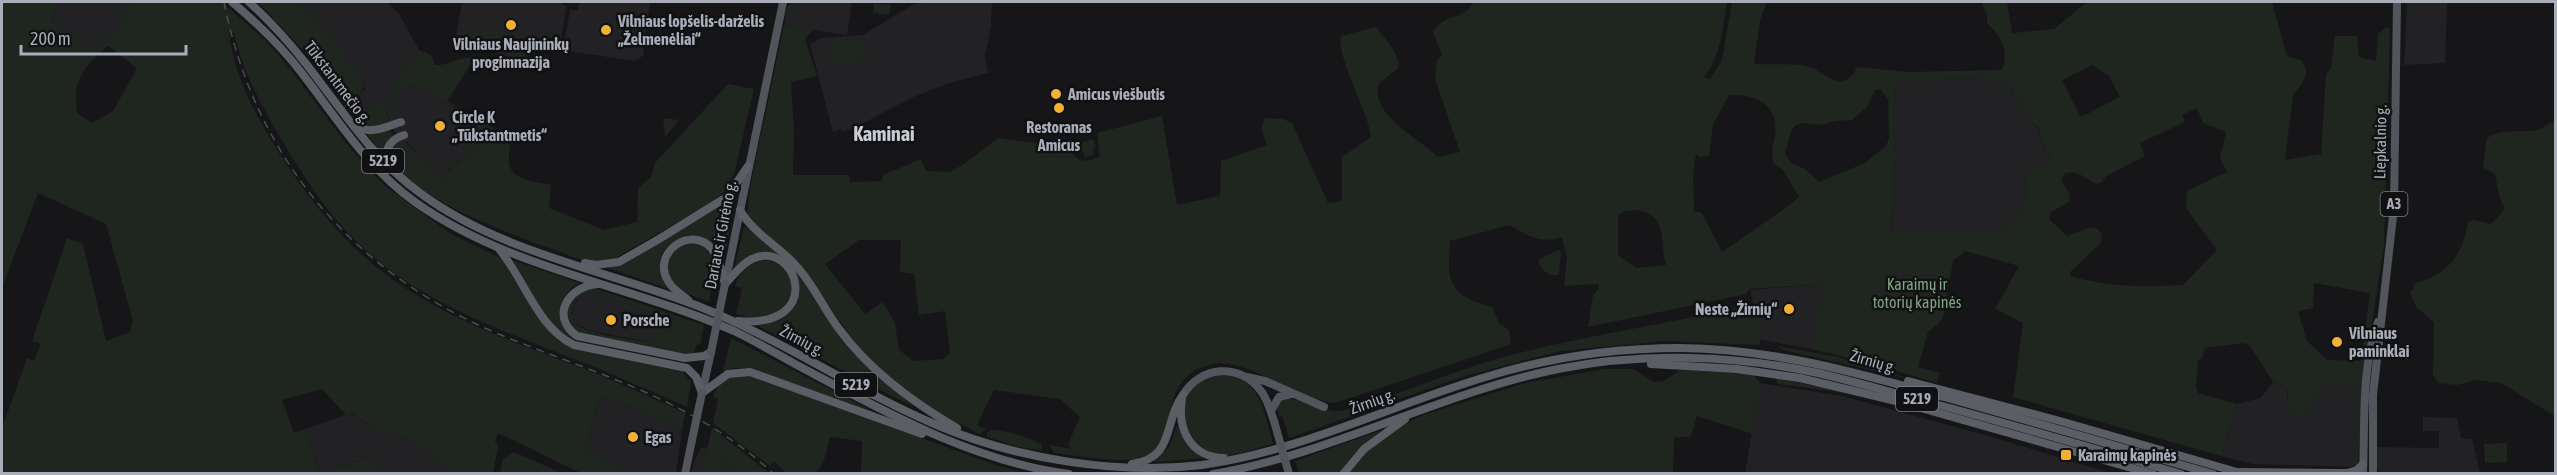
<svg xmlns="http://www.w3.org/2000/svg" width="2557" height="475" viewBox="0 0 2557 475" font-family="'Asap Condensed',sans-serif">
  <style>
    .built { fill: #222225 }
    .green { fill: #1e261f; fill-rule: evenodd }
    .lines { fill: none; stroke-linecap: round; stroke-linejoin: round }
    .primary { stroke: #53555c; stroke-width: 8 }
    .trunk { stroke: #5b5e65; stroke-width: 8 }
    .rail { stroke: #4a4c52; stroke-width: 1.5; stroke-dasharray: 8 6; stroke-linecap: butt }
    .primary-bridge { stroke: #53555c; stroke-width: 8 }
    .poi-dot { fill: #f2b134; stroke: #111113; stroke-width: 2 }
    .labels { text-anchor: middle; stroke-width: 5; stroke-linejoin: round; paint-order: stroke }
    .shield { fill: #111113; stroke: #7b7e86; stroke-width: 1.5 }
    .shield-label { font-size: 15px; font-weight: bold; fill: #a8adb8 }
    .poi-label { font-size: 16px; font-weight: bold; fill: #a8adb8; stroke: #111113; text-anchor: start }
    .street-label { font-size: 16px; fill: #a8adb8; stroke: #111113 }
    .park-label { font-size: 16px; fill: #7fa381; stroke: #111113 }
    .quarter-label { font-size: 20px; font-weight: bold; fill: #c9ccd4; stroke: #111113 }
  </style>
  <rect width="100%" height="100%" fill="#161618"/>
  <g class="built">
    <polygon points="59,2 132,2 118,25 92,48 51,22"/>
    <polygon points="293,2 387,2 399,14 419,50 386,100 366,110 357,97 365,88 334,42"/>
    <polygon points="462,2 563,2 563,5 567,6 560,43 556,47 533,49 523,71 493,51 477,45 455,44"/>
    <polygon points="579,2 650,2 643,56 634,61 563,50 570,10 578,10"/>
    <polygon points="792,2 852,2 847,35 784,25 787,7"/>
    <polygon points="937,2 992,3 991,25 985,57 988,73 949,83 911,98 858,126 842,132 841,129 833,132 810,44 821,38 863,35 914,4"/>
    <polygon points="2407,2 2447,2 2445,63 2404,65"/>
    <polygon points="1977,77 1985,82 2009,84 2025,117 2037,127 2045,151 2050,156 2049,160 2043,165 2024,173 2026,195 2021,215 2000,231 1891,231 1896,155 1893,113 1896,86 1901,83"/>
    <polygon points="409,84 438,97 472,119 479,129 481,136 476,145 441,178 425,164 407,142 399,140 384,107"/>
    <polygon points="1822,284 1821,309 1812,349 1762,340 1750,290"/>
    <polygon points="587,293 597,294 660,315 654,343 591,331 575,323 572,317 573,305 581,295"/>
    <polygon points="2273,382 2286,387 2289,409 2316,402 2320,386 2362,387 2358,465 2350,467 2253,464 2221,456 2237,404 2261,398"/>
    <polygon points="1760,383 1842,396 1985,435 2111,473 1745,474"/>
    <polygon points="600,397 662,419 682,431 676,473 634,473 605,462 585,450"/>
    <polygon points="350,413 380,433 406,438 454,473 377,473 369,457 320,473 306,429"/>
    <polygon points="2423,417 2457,418 2461,438 2472,439 2480,473 2380,473 2377,468 2377,447 2439,448 2439,431 2423,431"/>
    <polygon points="701,448 715,449 717,456 736,473 691,474 694,462"/>
  </g>
  <g class="green">
    <path d="M2,2h57l-8,20 41,26 26,-23 14,-23h90l44,39 21,24 62,82 36,39 66,48 50,24 39,62 18,21 20,9 104,21 9,11 -4,25c-42,-19 -84,-37 -126,-53 -73,-29 -150,-57 -206,-114 -27,-27 -48,-58 -68,-91 -22,-36 -43,-74 -53,-115l-5,-2c4,43 29,88 52,124 26,40 57,80 94,110 67,53 137,75 215,105 32,13 64,28 95,42l-3,18 -20,-12 -62,-22 -15,53 20,12 29,11h-53l-83,-40 -3,8 3,5 -5,27h-39l-48,-35 -26,-5 -29,-20 -5,2 -24,-26 -40,11 12,33 12,-4 14,44h-318v-45l25,-70 7,3 7,-17 -9,-3 35,-103 16,6 23,97 -18,7 42,-16 3,-11 -27,-97 -68,-31 -36,95zM108,46l29,22 -24,43 -21,12 -15,-10c-5,-33 7,-47 31,-67z"/>
    <path d="M258,2h35c28,23 54,51 72,83l-8,13 9,12 20,-11 33,-49 12,5 4,10c17,0 21,-9 40,-7l-28,43 64,38c-1,7 -3,18 -2,25 4,17 29,19 42,20l-2,24 55,22 33,-8 1,-34 13,-11 4,-14 73,-79 26,5 -20,85 -10,18 -10,9 -97,56 -1,3c-8,1 -16,2 -24,2 -13,-1 -27,-9 -40,-13 -37,-13 -155,-56 -163,-97l10,-12h5l21,24 17,14 34,-33 5,-9c-6,-25 -51,-42 -72,-52l-25,23 6,15 -19,6 -12,-4 -51,-68z"/>
    <path d="M1474,2h253c-4,24 -6,55 -23,75l6,2 12,-19 10,-58h35l-7,18 -6,44c17,1 35,-1 52,2 17,3 37,32 51,1l51,5 94,-2c7,-20 0,-33 -15,-47v-8l-6,-13h26l5,31 42,-4 33,-27h185l15,54 15,5 5,11 -5,12 -9,11 -8,65 36,-6 5,-80 5,-6 4,-32h22l2,21 17,4 2,-27 7,-6 5,-1 -6,219 -22,141 -41,-1 -8,24 -18,7c-10,-7 -5,-19 -9,-30l-13,-5 -23,-36 -6,-3 -39,5 -3,10 -5,3c3,11 -4,18 1,32l39,11 -16,52 -208,-59 10,-74 -28,-14 24,-43 -54,-15 -12,10 -10,57 -5,6 -10,8 -10,35 22,6 -3,10 -68,-20 -57,-14 3,-40h6l1,-25 -72,5 -4,5 -158,33 5,-32 6,-6 -1,-5 -34,2 3,-28 -5,-21c-19,7 -36,-1 -52,-12l-60,16c-1,24 -6,45 19,58 7,4 16,5 23,8l7,16 10,7 2,14 -176,59c-39,-3 -86,-45 -121,-39 -61,11 -31,77 -69,93 -19,8 -70,-2 -91,-4l-5,-8 22,4 -3,-5 12,-27 -20,-18 -66,-9 -17,35 9,4 -6,5 -51,-26 -24,-17 -47,-43 -56,-81 -55,-50 3,-30 34,-162 30,4 -9,10 12,37 -26,6 3,50 -1,43h56l1,7 32,-1 1,-6 38,-16 5,12 24,1 15,-9 33,-25 43,6 21,-4c11,16 18,28 38,16l-3,-23 65,-17 15,89 43,-9 1,-35 46,-16 -6,-17 4,-10 18,1 9,4 36,80 14,-2v-44l29,-20c-3,-27 -35,-80 -30,-101l35,-9c10,14 21,22 23,40l-21,18c-6,32 41,53 60,72l22,-5 -25,-73 2,-19 5,-5 -9,-23c14,-21 29,-10 41,-30zM2092,65l17,11 11,21 -39,20 -19,-37zM1977,77l8,5 24,2 16,33 13,10 7,24 5,5 -1,4 -25,13 2,22 -5,20 -21,16h-109l5,-76 -3,-42 3,-27 5,-3zM1880,89l8,10 1,39 -3,8 -21,17 -46,19 -14,-13 -14,-6 -6,-9 6,-23 5,-6 8,-2 17,2 14,-4 17,-1 15,-13 8,-17zM1729,95c27,-1 50,9 46,40 -2,11 -4,17 -2,28l10,7 16,27 -12,10 -65,45 -20,-39 -8,-2 -1,-36 3,-21 4,3 9,-1 4,-31zM2197,108l6,15 23,9 -6,26 7,14 -40,19 -1,17 31,42 -34,35c-39,2 -76,2 -113,-9v-4l31,-29 1,-8 -4,-6 -7,-2 -24,9 -18,-17 2,-7 18,-10 1,-7 -8,-14 2,-7c12,-5 21,4 32,10l6,-2 4,-6 39,-20 -5,-13 45,-21 -3,-7zM1639,210c30,8 20,31 27,55l-30,3 -18,-13v-40l8,-4zM859,240h42l-1,32 14,2 5,41 26,-4 5,42 -6,6 -30,2 -15,-11 -4,-27 -12,-21 -18,12 -40,-50zM2314,283l56,10 -9,68 -34,-1 -20,-19 -9,-30 15,-3z"/>
    <polygon points="874,3 891,5 889,15 873,13"/>
    <polygon points="476,25 500,32 496,46 472,38"/>
    <polygon points="505,34 527,41 523,54 501,47"/>
    <path d="M860,42l4,2 4,7c-3,15 -30,16 -39,7l-1,-9 4,-6z"/>
    <polygon points="663,118 679,120 665,137"/>
    <path d="M2555,121h1l-1,295 -54,-33 -26,-3 -18,5 -19,-2 -5,-8 1,-53 -18,-15 -6,-14 6,-10c34,-10 46,-28 52,-61l5,-2 18,4 14,-15 -5,-10 -5,-25 -11,-6 -1,-4 4,-26c15,-10 35,-5 50,-8 6,-2 12,-7 18,-9z"/>
    <polygon points="390,129 393,135 384,146 383,154 367,135"/>
    <polygon points="1093,139 1096,148 1093,149 1094,154 1085,158 1080,143"/>
    <path d="M737,189l-14,77 -5,-15 -35,-14c-28,12 -26,29 -14,52l-61,-21 23,-9 89,-52z"/>
    <path d="M744,226l47,39 86,111 38,32 -157,-82c8,-2 17,-3 24,-7 14,-10 23,-32 13,-47 -5,-8 -16,-13 -23,-18l-38,16z"/>
    <path d="M691,243l11,2 13,15 -3,1 2,16 -5,25c-28,-10 -50,-17 -37,-51z"/>
    <path d="M1558,250l3,1 -2,23c-10,5 -17,-4 -21,-14z"/>
    <path d="M512,260l68,23c-19,8 -24,31 -13,48 4,7 12,10 19,13 -41,-11 -51,-52 -74,-84z"/>
    <path d="M763,260c50,4 30,74 -27,54l6,-26 -7,-2c5,-15 13,-22 28,-26z"/>
    <path d="M594,288l110,37 -4,20 -3,-1 -4,12 -112,-23c-16,-9 -18,-31 -1,-41 4,-2 10,-3 14,-4zM587,293l10,1 62,21 -5,28c-17,-3 -69,-8 -79,-20 -3,-3 -4,-9 -3,-13 1,-9 7,-14 15,-17z"/>
    <path d="M1747,306l9,6c2,10 10,25 2,33l-93,-4 -104,10 -100,26 -172,61 -7,-22 -3,1 -2,-8 3,-9c22,-5 38,12 61,11 53,-13 103,-37 155,-52 83,-23 167,-34 251,-53z"/>
    <polygon points="1579,331 1480,356 1345,403 1476,357"/>
    <polygon points="731,338 884,417 752,369 735,368 723,372"/>
    <polygon points="1777,346 1838,357 1914,380 1783,350"/>
    <polygon points="1604,369 1633,369 1654,382 1664,381 1680,370 1753,374 1760,383 1753,434 1697,416 1691,436 1674,438 1673,473 1347,474 1364,453 1401,426 1423,415 1525,383"/>
    <path d="M750,375l245,90 29,8h-163l1,-32 -32,-4c-4,13 -4,27 -15,36h-29l-12,-12 -4,5 -57,-43 5,-24 -5,-2c7,-22 17,-21 37,-22z"/>
    <path d="M1219,375c42,0 45,37 54,69 -17,4 -37,13 -55,11 -28,-2 -45,-44 -27,-65 7,-9 17,-12 28,-15z"/>
    <polygon points="1778,378 1886,401 2049,447 2048,452 2044,446 1916,410 1912,412 1906,411 1904,407 1847,393 1778,384 1776,380"/>
    <polygon points="1177,425 1189,447 1205,458 1153,462 1169,447"/>
    <polygon points="712,428 769,473 736,473 717,456 730,473 699,473 705,464 709,449 707,449"/>
    <path d="M992,430c18,2 32,5 49,14l2,6 -21,-2 -35,-11v-5z"/>
    <polygon points="1382,430 1354,454 1338,473 1299,473 1295,461"/>
    <polygon points="2507,443 2507,462 2485,463 2484,444"/>
    <polygon points="512,453 516,453 562,473 500,473 503,459"/>
    <polygon points="370,457 377,473 321,473"/>
  </g>
  <g class="lines">
    <g class="primary">
      <polyline points="725,284 783,2"/>
      <polyline points="1247,377 1265,381 1324,407"/>
      <polyline points="702,393 711,352"/>
      <path d="M1183,395c17,-29 57,-33 78,-4 7,9 9,19 13,30"/>
      <polyline points="1271,411 1279,397 1291,394"/>
      <polyline points="685,474 692,440"/>
      <path d="M2363,474c2,-48 -2,-107 15,-152"/>
      <polyline points="2373,474 2373,395 2394,207 2397,2"/>
    </g>
    <g class="trunk">
      <path d="M232,2c25,21 49,44 69,70 35,45 66,96 114,130 94,67 215,83 319,129 21,10 41,22 61,33 87,46 175,97 274,110"/>
      <path d="M249,2c21,19 40,40 58,63 35,45 66,94 113,128 81,60 186,77 278,113 83,33 158,85 241,120 78,33 178,49 263,39 100,-14 191,-61 287,-89 62,-19 127,-28 191,-28 94,1 175,24 264,49 90,25 179,51 269,77"/>
      <path d="M354,123c13,14 31,4 47,-1"/>
      <path d="M393,167c-12,-13 -5,-27 11,-32"/>
      <path d="M740,210c14,25 40,36 58,58 16,18 26,41 41,61 31,42 73,73 118,99"/>
      <path d="M499,249c26,31 38,78 75,96l113,23 9,9 6,16 26,-19 22,-2 172,62"/>
      <polyline points="585,263 596,265 619,262 659,239 727,197 748,166"/>
      <path d="M599,284c-30,1 -50,32 -22,52l108,22 19,-2 7,-4"/>
      <path d="M725,284c8,-8 16,-20 27,-25 45,-21 75,70 -14,62"/>
      <path d="M688,300c-7,-6 -16,-11 -20,-19 -17,-28 23,-57 44,-32 7,10 10,24 13,35"/>
      <polyline points="1651,364 1737,369 1800,378 1896,401 2153,474"/>
      <polyline points="1908,381 2060,421 2244,474"/>
      <path d="M1182,398c-5,31 8,59 42,60"/>
      <path d="M1132,464c44,-6 31,-43 51,-69"/>
      <polyline points="2241,472 2347,473 2357,470 2363,464"/>
      <path d="M1213,474c119,-20 227,-81 345,-105 85,-17 176,-14 260,4 39,9 78,21 117,31 82,22 164,46 246,70"/>
      <polyline points="1343,474 1364,449 1405,419"/>
    </g>
    <path class="rail" d="M224,2c31,157 130,272 277,333 100,41 191,64 273,139"/>
    <g class="primary-bridge">
      <polyline points="711,352 725,284"/>
      <polyline points="1274,421 1289,474"/>
      <polyline points="692,440 702,393"/>
    </g>
  </g>
  <g class="poi-dot">
    <circle cx="511" cy="25" r="6"/>
    <circle cx="606" cy="30" r="6"/>
    <circle cx="1056" cy="94" r="6"/>
    <circle cx="1059" cy="108" r="6"/>
    <circle cx="440" cy="126" r="6"/>
    <circle cx="1789" cy="309" r="6"/>
    <circle cx="611" cy="320" r="6"/>
    <circle cx="2337" cy="342" r="6"/>
    <circle cx="633" cy="437" r="6"/>
    <rect x="2060" y="449" width="12" height="12" rx="3"/>
  </g>
  <g class="labels">
    <g class="shield">
      <rect x="362" y="149" width="42" height="24" rx="4.5"/>
      <rect x="2380.5" y="192" width="27" height="24" rx="4.5"/>
      <rect x="835" y="373" width="42" height="24" rx="4.5"/>
      <rect x="1896" y="387" width="42" height="24" rx="4.5"/>
    </g>
    <g class="shield-label">
      <text x="383" y="166">5219</text>
      <text x="2394" y="209">A3</text>
      <text x="856" y="390">5219</text>
      <text x="1917" y="404">5219</text>
    </g>
    <g class="poi-label">
      <text x="618" y="27">Vilniaus lopšelis-darželis<tspan x="618" dy="18">„Želmenėliai“</tspan></text>
      <text x="511" y="50" text-anchor="middle">Vilniaus Naujininkų<tspan x="511" dy="18">progimnazija</tspan></text>
      <text x="1068" y="100">Amicus viešbutis</text>
      <text x="452" y="123">Circle K<tspan x="452" dy="18">„Tūkstantmetis“</tspan></text>
      <text x="1059" y="133" text-anchor="middle">Restoranas<tspan x="1059" dy="18">Amicus</tspan></text>
      <text x="1777" y="315" text-anchor="end">Neste „Žirnių“</text>
      <text x="623" y="326">Porsche</text>
      <text x="2349" y="339">Vilniaus<tspan x="2349" dy="18">paminklai</tspan></text>
      <text x="645" y="443">Egas</text>
      <text x="2078" y="461">Karaimų kapinės</text>
    </g>
    <g class="street-label">
      <text transform="translate(338 82) rotate(53)" y="6">Tūkstantmečio g.</text>
      <text transform="translate(2380 142) rotate(-89)" y="6">Liepkalnio g.</text>
      <text transform="translate(720 235) rotate(-79)" y="6">Dariaus ir Girėno g.</text>
      <text transform="translate(802 340) rotate(28)" y="6">Žirnių g.</text>
      <text transform="translate(1873 361) rotate(16)" y="6">Žirnių g.</text>
      <text transform="translate(1372 401) rotate(-20)" y="6">Žirnių g.</text>
    </g>
    <g class="park-label">
      <text x="1917" y="290">Karaimų ir<tspan x="1917" dy="18">totorių kapinės</tspan></text>
    </g>
    <g class="quarter-label">
      <text x="884" y="141">Kaminai</text>
    </g>
  </g>
  <rect width="2557" height="475" fill="none" stroke="#a8adb8" stroke-width="6"/>
  <path d="M21 45v9h165v-9" fill="none" stroke="#a8adb8" stroke-width="3"/>
  <text x="30" y="45" font-size="18" fill="#a8adb8" stroke="#111113" stroke-width="4.5" paint-order="stroke">200 m</text>
</svg>
